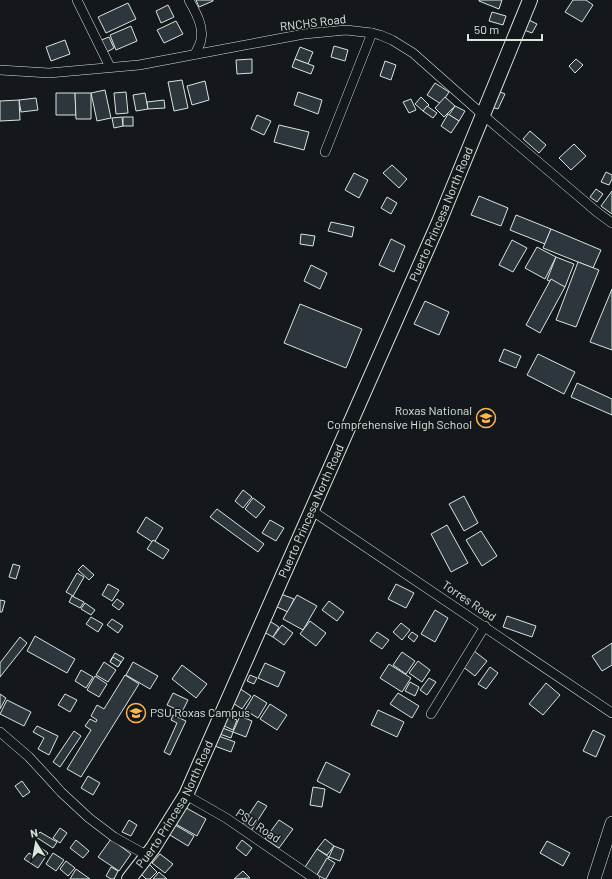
<svg xmlns="http://www.w3.org/2000/svg" width="612" height="879" viewBox="0 0 612 879" font-family="Barlow,sans-serif">
  <style>
    .building { fill: #2c363c; stroke: #d8e6dc }
    .lines { fill: none; stroke-linecap: round; stroke-linejoin: round }
    .street-casing { stroke: #d8e6dc; stroke-width: 10 }
    .secondary-casing { stroke: #d8e6dc; stroke-width: 14 }
    .primary-casing { stroke: #d8e6dc; stroke-width: 16 }
    .street { stroke: #14181c; stroke-width: 9 }
    .secondary { stroke: #14181c; stroke-width: 13 }
    .primary { stroke: #14181c; stroke-width: 14 }
    .labels { text-anchor: middle; stroke-width: 3; stroke-linejoin: round; paint-order: stroke }
    .street-label { font-size: 12px; fill: #d8e6dc; stroke: #14181c }
    .poi-label { font-size: 12px; fill: #d8e6dc; stroke: #14181c; text-anchor: end }
  </style>
  <rect width="100%" height="100%" fill="#14181c"/>
  <g class="building">
    <polygon points="196,0 213,0 213,1 199,7"/>
    <polygon points="479,0 502,0 499,9 479,1"/>
    <polygon points="573,0 586,0 593,5 582,22 565,12"/>
    <polygon points="128,3 136,19 106,33 98,17"/>
    <polygon points="168,5 174,17 161,23 156,11"/>
    <polygon points="492,12 506,16 503,25 489,21"/>
    <polygon points="529,20 537,24 532,33 524,30"/>
    <polygon points="176,21 183,34 164,43 157,30"/>
    <polygon points="131,26 137,41 116,50 110,35"/>
    <polygon points="109,37 114,48 105,53 99,41"/>
    <polygon points="65,40 70,54 51,61 46,47"/>
    <polygon points="334,46 348,50 345,61 331,57"/>
    <polygon points="300,47 313,52 308,64 295,59"/>
    <polygon points="252,59 252,73 237,74 236,60"/>
    <polygon points="295,59 314,66 311,74 292,67"/>
    <polygon points="576,59 583,65 575,73 569,66"/>
    <polygon points="385,61 396,65 391,80 380,76"/>
    <polygon points="182,80 188,108 174,111 168,82"/>
    <polygon points="205,81 209,100 192,105 187,86"/>
    <polygon points="435,83 449,92 441,104 427,95"/>
    <polygon points="105,90 111,118 97,121 91,93"/>
    <polygon points="498,91 505,94 498,109 491,107"/>
    <polygon points="126,92 128,113 116,114 114,93"/>
    <polygon points="298,92 322,100 318,114 294,105"/>
    <polygon points="56,93 75,93 76,115 56,115"/>
    <polygon points="75,93 91,93 91,119 76,119"/>
    <polygon points="145,93 148,109 136,111 133,95"/>
    <polygon points="421,97 429,105 423,111 415,104"/>
    <polygon points="445,97 455,106 444,117 435,108"/>
    <polygon points="36,98 38,110 21,112 19,100"/>
    <polygon points="411,99 416,110 409,113 403,102"/>
    <polygon points="19,100 20,120 0,121 0,101"/>
    <polygon points="164,100 165,108 148,109 147,102"/>
    <polygon points="427,106 437,113 433,118 423,111"/>
    <polygon points="455,106 465,111 459,121 449,115"/>
    <polygon points="448,114 459,121 451,133 441,126"/>
    <polygon points="257,115 271,121 264,135 251,129"/>
    <polygon points="122,117 123,126 114,128 112,118"/>
    <rect x="123" y="117" width="10" height="9"/>
    <polygon points="279,125 309,132 304,150 274,142"/>
    <polygon points="530,131 546,145 539,153 523,139"/>
    <polygon points="574,144 586,156 571,170 559,158"/>
    <polygon points="392,165 407,179 399,188 383,173"/>
    <polygon points="606,172 612,175 612,179 609,185 601,182"/>
    <polygon points="354,173 368,180 359,198 345,190"/>
    <polygon points="596,189 603,194 597,202 590,197"/>
    <polygon points="612,191 612,214 601,206"/>
    <polygon points="479,196 508,208 501,226 471,215"/>
    <polygon points="387,197 397,203 391,214 381,208"/>
    <polygon points="516,215 551,229 545,244 510,230"/>
    <polygon points="331,222 354,227 352,237 328,231"/>
    <polygon points="551,229 601,250 593,268 543,248"/>
    <polygon points="301,234 315,236 313,246 300,244"/>
    <polygon points="391,239 405,246 394,272 379,265"/>
    <polygon points="512,240 527,248 513,272 499,265"/>
    <polygon points="537,247 556,257 545,279 525,268"/>
    <polygon points="556,257 574,264 565,287 547,280"/>
    <polygon points="578,262 599,270 576,327 556,320"/>
    <polygon points="311,265 327,273 320,289 304,281"/>
    <polygon points="551,279 565,287 540,333 526,325"/>
    <polygon points="612,289 612,350 590,342"/>
    <polygon points="425,301 449,312 439,335 414,324"/>
    <polygon points="300,304 362,329 346,368 284,343"/>
    <polygon points="504,349 521,356 516,368 499,361"/>
    <polygon points="538,354 575,372 564,394 527,375"/>
    <polygon points="577,383 612,399 612,415 571,397"/>
    <polygon points="243,490 252,497 243,508 235,501"/>
    <polygon points="464,496 478,523 464,531 449,504"/>
    <polygon points="253,498 265,507 256,518 245,509"/>
    <polygon points="217,509 264,544 258,552 210,517"/>
    <polygon points="146,517 163,528 154,543 137,532"/>
    <polygon points="270,520 284,528 276,541 262,533"/>
    <polygon points="447,525 468,563 451,572 431,534"/>
    <polygon points="481,531 497,556 482,566 466,540"/>
    <polygon points="153,540 169,550 163,559 147,549"/>
    <polygon points="13,564 20,566 16,579 9,577"/>
    <polygon points="83,565 94,575 89,580 78,570"/>
    <polygon points="77,573 84,577 73,596 66,592"/>
    <polygon points="108,584 119,590 112,601 102,595"/>
    <polygon points="396,584 414,593 406,608 388,599"/>
    <polygon points="281,594 294,599 288,612 275,606"/>
    <polygon points="297,595 317,606 303,630 283,619"/>
    <polygon points="72,596 84,602 80,608 69,602"/>
    <polygon points="117,599 124,604 119,610 112,605"/>
    <polygon points="0,600 5,601 2,612 0,612"/>
    <polygon points="329,601 344,612 337,621 322,610"/>
    <polygon points="85,603 95,610 91,615 81,609"/>
    <polygon points="435,610 448,618 435,642 421,634"/>
    <polygon points="507,616 536,626 532,637 503,627"/>
    <polygon points="91,617 103,624 98,632 86,624"/>
    <polygon points="112,619 123,626 118,633 107,625"/>
    <polygon points="268,620 279,627 273,637 262,631"/>
    <polygon points="310,621 326,633 316,646 300,634"/>
    <polygon points="401,623 410,630 402,640 393,632"/>
    <polygon points="282,625 293,633 284,645 273,637"/>
    <polygon points="377,632 389,640 382,649 370,641"/>
    <polygon points="412,632 418,636 414,642 408,637"/>
    <polygon points="35,636 75,659 67,673 27,651"/>
    <polygon points="20,637 27,643 0,677 0,663"/>
    <polygon points="612,643 612,665 602,671 592,656"/>
    <polygon points="474,651 487,661 475,676 462,666"/>
    <polygon points="402,652 415,661 406,674 393,665"/>
    <polygon points="115,653 124,658 118,667 110,661"/>
    <polygon points="113,657 121,662 118,667 110,662"/>
    <polygon points="418,661 430,670 422,682 409,673"/>
    <polygon points="104,662 116,670 108,682 96,675"/>
    <polygon points="133,662 158,676 150,689 126,675"/>
    <polygon points="265,663 285,672 278,687 258,678"/>
    <polygon points="389,664 411,678 402,692 380,678"/>
    <polygon points="182,665 207,684 196,698 172,679"/>
    <polygon points="490,667 498,673 486,689 478,684"/>
    <polygon points="81,670 93,677 86,688 75,681"/>
    <polygon points="125,675 139,684 81,777 67,769 91,730 85,726 90,719 96,722 97,720 91,716 97,705 104,709"/>
    <polygon points="250,675 257,678 254,684 247,681"/>
    <polygon points="95,676 107,684 99,697 87,690"/>
    <polygon points="429,678 436,682 427,695 420,690"/>
    <polygon points="410,682 419,687 415,696 405,691"/>
    <polygon points="546,683 560,695 543,715 529,704"/>
    <polygon points="239,688 251,696 242,709 230,701"/>
    <polygon points="173,693 188,700 182,712 167,705"/>
    <polygon points="398,693 419,706 412,718 390,704"/>
    <polygon points="0,694 6,698 0,709"/>
    <polygon points="65,694 77,700 70,712 58,705"/>
    <polygon points="254,695 267,703 258,718 245,710"/>
    <polygon points="7,700 31,712 24,726 0,714"/>
    <polygon points="270,704 287,715 277,730 260,719"/>
    <polygon points="378,710 404,722 397,737 371,725"/>
    <polygon points="173,715 186,721 170,755 164,752 177,723 171,720"/>
    <polygon points="225,715 237,720 233,730 220,724"/>
    <polygon points="240,716 252,721 246,737 233,732"/>
    <polygon points="37,726 58,736 49,755 38,749 44,738 33,732"/>
    <polygon points="220,727 233,732 231,738 217,733"/>
    <polygon points="593,730 605,736 596,757 583,751"/>
    <polygon points="74,731 81,736 60,767 53,762"/>
    <polygon points="216,735 235,742 231,752 212,745"/>
    <polygon points="326,762 350,774 340,793 317,781"/>
    <polygon points="88,776 100,783 93,795 81,788"/>
    <polygon points="22,781 30,792 23,797 15,786"/>
    <polygon points="313,787 325,789 322,807 310,805"/>
    <polygon points="258,801 267,806 251,831 242,825"/>
    <polygon points="181,805 206,819 197,836 172,822"/>
    <polygon points="129,820 137,825 131,836 122,832"/>
    <polygon points="279,820 293,829 279,848 265,839"/>
    <polygon points="170,822 194,836 188,846 165,832"/>
    <polygon points="60,828 67,833 60,843 53,838"/>
    <polygon points="40,832 57,842 53,848 36,837"/>
    <polygon points="111,839 131,854 119,871 98,857"/>
    <polygon points="325,839 334,846 327,855 317,849"/>
    <polygon points="76,840 89,851 83,858 70,848"/>
    <polygon points="242,840 252,848 246,856 236,848"/>
    <polygon points="547,841 570,853 563,866 540,853"/>
    <polygon points="334,846 344,850 340,861 329,857"/>
    <polygon points="40,847 48,853 38,868 24,859 29,853 34,856"/>
    <polygon points="317,849 329,857 317,875 305,867"/>
    <polygon points="53,853 64,860 56,871 46,864"/>
    <polygon points="160,854 173,864 165,873 152,863"/>
    <polygon points="327,858 335,863 326,879 325,879 317,875"/>
    <polygon points="66,861 75,868 68,876 60,869"/>
    <polygon points="149,864 157,872 150,879 146,879 140,873"/>
    <polygon points="111,867 118,871 114,879 111,879 106,876"/>
    <polygon points="76,869 90,879 70,879"/>
    <polygon points="243,871 250,878 234,879"/>
    <polygon points="159,872 167,879 153,879"/>
  </g>
  <g class="lines">
    <g class="street-casing">
      <g id="street">
        <polyline points="77,0 110,67"/>
        <path d="M189,0c6,11 15,26 12,39 0,5 -4,10 -6,15"/>
        <polyline points="0,70 49,73 139,65 304,34 346,30 372,33 380,35 392,40 413,53 483,115 597,212 612,223"/>
        <polyline points="325,152 372,33"/>
        <polyline points="311,510 612,713"/>
        <polyline points="431,714 485,626"/>
        <polyline points="0,732 29,757 53,783 61,792 89,818 114,837 148,856"/>
        <polyline points="186,795 226,818 315,879"/>
      </g>
    </g>
    <g class="secondary-casing">
      <polyline id="secondary" points="594,879 612,823"/>
    </g>
    <g class="primary-casing">
      <g id="primary">
        <path id="s1" d="M129,879l24,-31 33,-53 253,-573 91,-222"/>
      </g>
    </g>
    <use href="#street" class="street"/>
    <use href="#secondary" class="secondary"/>
    <use href="#primary" class="primary"/>
  </g>
  <defs>
    <g id="school-ring" transform="scale(1)"><circle r="9.5" fill="#14181c" stroke="#ffb74d" stroke-width="1.5"/><path d="M0-5L7-2L0 1L-7-2ZM-4 1L0 2.5L4 1V4Q0 6-4 4Z" fill="#ffb74d"/></g>
  </defs>
  <g fill-rule="evenodd">
    <use href="#school-ring" x="486" y="418"/>
    <use href="#school-ring" x="136" y="713"/>
  </g>
  <g class="labels">
    <g class="street-label">
      <text transform="translate(313 23) rotate(-7)" y="4">RNCHS Road</text>
      <text dy="4" stroke="none"><textPath href="#s1" startOffset="736">Puerto Princesa North Road</textPath></text>
      <text dy="4" stroke="none"><textPath href="#s1" startOffset="412">Puerto Princesa North Road</textPath></text>
      <text transform="translate(469 601) rotate(34)" y="4">Torres Road</text>
      <text dy="4" stroke="none"><textPath href="#s1" startOffset="88">Puerto Princesa North Road</textPath></text>
      <text transform="translate(258 826) rotate(34)" y="4">PSU Road</text>
    </g>
    <g class="poi-label">
      <text x="472" y="415">Roxas National<tspan x="472" dy="14">Comprehensive High School</tspan></text>
      <text x="150" y="717" text-anchor="start">PSU Roxas Campus</text>
    </g>
  </g>
  <g transform="translate(36 843) rotate(349)" stroke="#14181c" stroke-width="3" paint-order="stroke">
  <path d="M0-3L7 15L0 10L-7 15Z" fill="#d8e6dc"/>
  <text y="-6" font-size="11" font-weight="bold" text-anchor="middle" fill="#d8e6dc">N</text>
  </g>
  <path d="M468 34v6h74v-6" fill="none" stroke="#d8e6dc" stroke-width="2"/>
  <text x="474" y="34" font-size="12" fill="#d8e6dc" stroke="#14181c" stroke-width="3" paint-order="stroke">50 m</text>
</svg>
